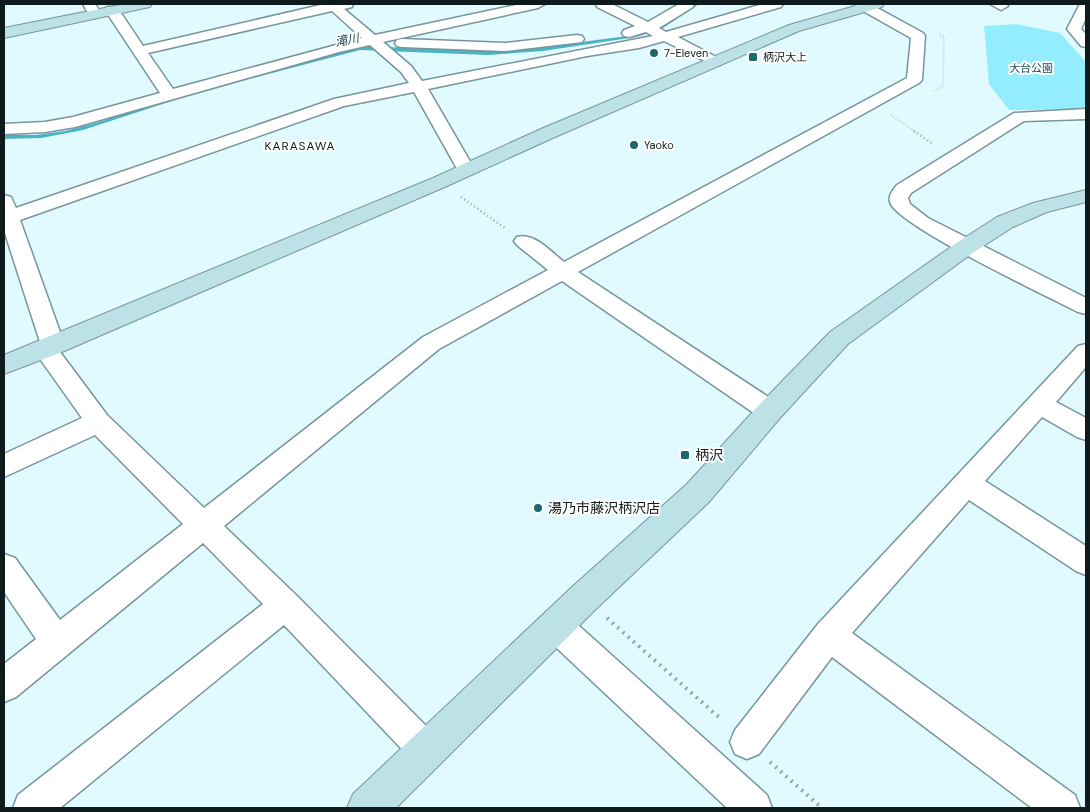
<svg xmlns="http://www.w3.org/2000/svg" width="1090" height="812" viewBox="0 0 1090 812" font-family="'DM Sans','Noto Sans JP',sans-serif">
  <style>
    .green { fill: #94edfd }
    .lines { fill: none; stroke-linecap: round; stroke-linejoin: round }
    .stream { fill: #4ab4c5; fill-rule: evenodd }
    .street-casing { stroke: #77959b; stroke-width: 3 }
    .secondary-casing { stroke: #77959b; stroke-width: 2 }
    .path-far2 { stroke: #90a4a8; stroke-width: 2; stroke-dasharray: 0.5 2.5; stroke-linecap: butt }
    .path-far1 { stroke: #90a4a8; stroke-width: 2.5; stroke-dasharray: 1 3; stroke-linecap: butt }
    .path { stroke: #90a4a8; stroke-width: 4; stroke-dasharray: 2 5; stroke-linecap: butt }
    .street { fill: #fff; fill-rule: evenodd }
    .secondary { fill: #bce1e6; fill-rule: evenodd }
    .poi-dot { fill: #1c6672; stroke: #fff; stroke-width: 2 }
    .labels { text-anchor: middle; stroke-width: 4; stroke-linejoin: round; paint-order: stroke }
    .far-poi-label { font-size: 11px; fill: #0e1a1c; stroke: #fff; text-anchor: start }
    .far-park-label { font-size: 11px; fill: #24525a; stroke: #fff }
    .far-water-label { font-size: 12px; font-style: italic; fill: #18474f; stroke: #fff }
    .far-neighbourhood-label { font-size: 12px; letter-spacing: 1px; fill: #0e1a1c; stroke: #fff }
    .poi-label { font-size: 14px; fill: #0e1a1c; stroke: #fff; text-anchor: start }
  </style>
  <rect width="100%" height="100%" fill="#e0faff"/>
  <polygon class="green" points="1016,24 1060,33 1086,62 1086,109 1009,110 989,84 984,26"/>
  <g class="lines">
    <g class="stream">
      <polygon points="694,4 699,4 660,30 636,37 543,51 488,55 360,50 253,78 250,76 360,46 488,51 543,47 635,35 656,28"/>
      <polygon points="188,93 193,94 83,130 41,138 4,139 4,135 36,135 65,131 99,122"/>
    </g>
    <g class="street-casing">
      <g id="street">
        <polygon points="83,4 95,4 102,14 95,18 90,17"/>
        <path d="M325,4h28l-1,3 -8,2 31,26 146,-31h24l-7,4 -155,34 28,24 11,15 231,-45 -7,-4 -17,5 -5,-1 -2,-3 2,-3 11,-4 -38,-19 -1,-3h16l36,18 31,-18h15l-1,3 -34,21 7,4 97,-28h20l-2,3 -103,30 42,22 2,3 -2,3 -5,1 -51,-25 -25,7 -52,8 -159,33 47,81 -3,4 -6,1 -6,-1 -46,-82 -70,14 -324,114 45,126 -5,6 47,63 97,93 219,-171 125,-67 -31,-25 -3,-4 3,-4c17,-5 34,15 47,25l343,-184 4,-40 -55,-31 -1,-3h15l53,29 2,3 -3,44 -3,3 -341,189 201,132 4,7 -4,7 -9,3 -9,-3 -199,-137 -123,68 -215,177 72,69 142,143 6,12 -6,12 -12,6 -12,-6 -130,-137 -224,183h-47l5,-13 245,-191 -60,-61 -187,154 -12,5v-38l32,-25 -32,-47v-38l11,4 45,62 123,-96 -88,-89 -91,42v-23l78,-36 -49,-69 4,-6 3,-1 -36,-112v-35l7,2 5,11 318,-109 75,-16 -8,-11 -31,-27 -31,7 -264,75 -30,5 -41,2v-10l41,-2 28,-5 87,-24 -55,-83 2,-3h10l26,39zM332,11l30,27 -189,51 -25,-36z"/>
        <polygon points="990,4 1006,4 1008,6 1001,10"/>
        <polygon points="1080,4 1086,4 1086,18 1081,29 1086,34 1086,47 1081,46 1067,29"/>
        <polygon points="577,35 582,36 584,39 582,42 505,51 402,47 397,46 395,43 397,40 402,39 505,43"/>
        <path d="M1086,109v10l-62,2 -113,72 -3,5 2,6 18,14 158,80v16l-8,-2c-29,-15 -182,-87 -188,-110 -2,-7 4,-13 7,-17l117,-72z"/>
        <polygon points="1086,344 1086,367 1056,402 1086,418 1086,440 1077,437 1042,417 985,481 1086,546 1086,575 1076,571 969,500 852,633 1075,795 1080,808 1032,808 832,657 759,754 747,759 735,754 730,742 735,730 818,624 1078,346"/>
        <polygon points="556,611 567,615 767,795 772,808 727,808 545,637 540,626 545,615"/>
      </g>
    </g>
    <g class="secondary-casing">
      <g id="secondary">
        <polygon points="125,4 152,4 150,7 145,8 4,38 4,28"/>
        <polygon points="862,4 884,4 882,7 799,31 555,137 447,186 62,352 4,374 4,355 433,178 541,129 789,25"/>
        <polygon points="1086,190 1086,202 1047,212 1013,227 974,252 848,344 780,418 709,502 596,609 396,808 347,808 353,794 572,587 687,484 760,404 830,332 958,242 997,217 1033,203"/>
      </g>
    </g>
    <g class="path-far2">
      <polyline points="934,91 943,86 944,37 940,35"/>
      <polyline points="891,115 916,132"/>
    </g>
    <g class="path-far1">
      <polyline points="914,131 933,144"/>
      <polyline points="461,197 505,228"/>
    </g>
    <g class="path">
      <polyline points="607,618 722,720"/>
      <polyline points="770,762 822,808"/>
    </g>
    <use href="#street" class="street"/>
    <use href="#secondary" class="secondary"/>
  </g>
  <g class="poi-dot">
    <circle cx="654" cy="53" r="5"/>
    <rect x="748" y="52" width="10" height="10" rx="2.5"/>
    <circle cx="634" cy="145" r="5"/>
    <rect x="680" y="450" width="10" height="10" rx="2.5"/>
    <circle cx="538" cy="508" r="5"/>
  </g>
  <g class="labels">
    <g class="far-poi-label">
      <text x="664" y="57">7-Eleven</text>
      <text x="763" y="61">柄沢大上</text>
      <text x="644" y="149">Yaoko</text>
    </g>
    <g class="far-park-label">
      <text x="1031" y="72">大台公園</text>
    </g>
    <g class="far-water-label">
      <text transform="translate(347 40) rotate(-11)" y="4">滝川</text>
    </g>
    <g class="far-neighbourhood-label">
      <text x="300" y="150">KARASAWA</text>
    </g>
    <g class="poi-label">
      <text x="695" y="460">柄沢</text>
      <text x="548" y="513">湯乃市藤沢柄沢店</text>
    </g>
  </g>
  <rect width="1090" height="812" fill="none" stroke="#0e1a1c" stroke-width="10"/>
</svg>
